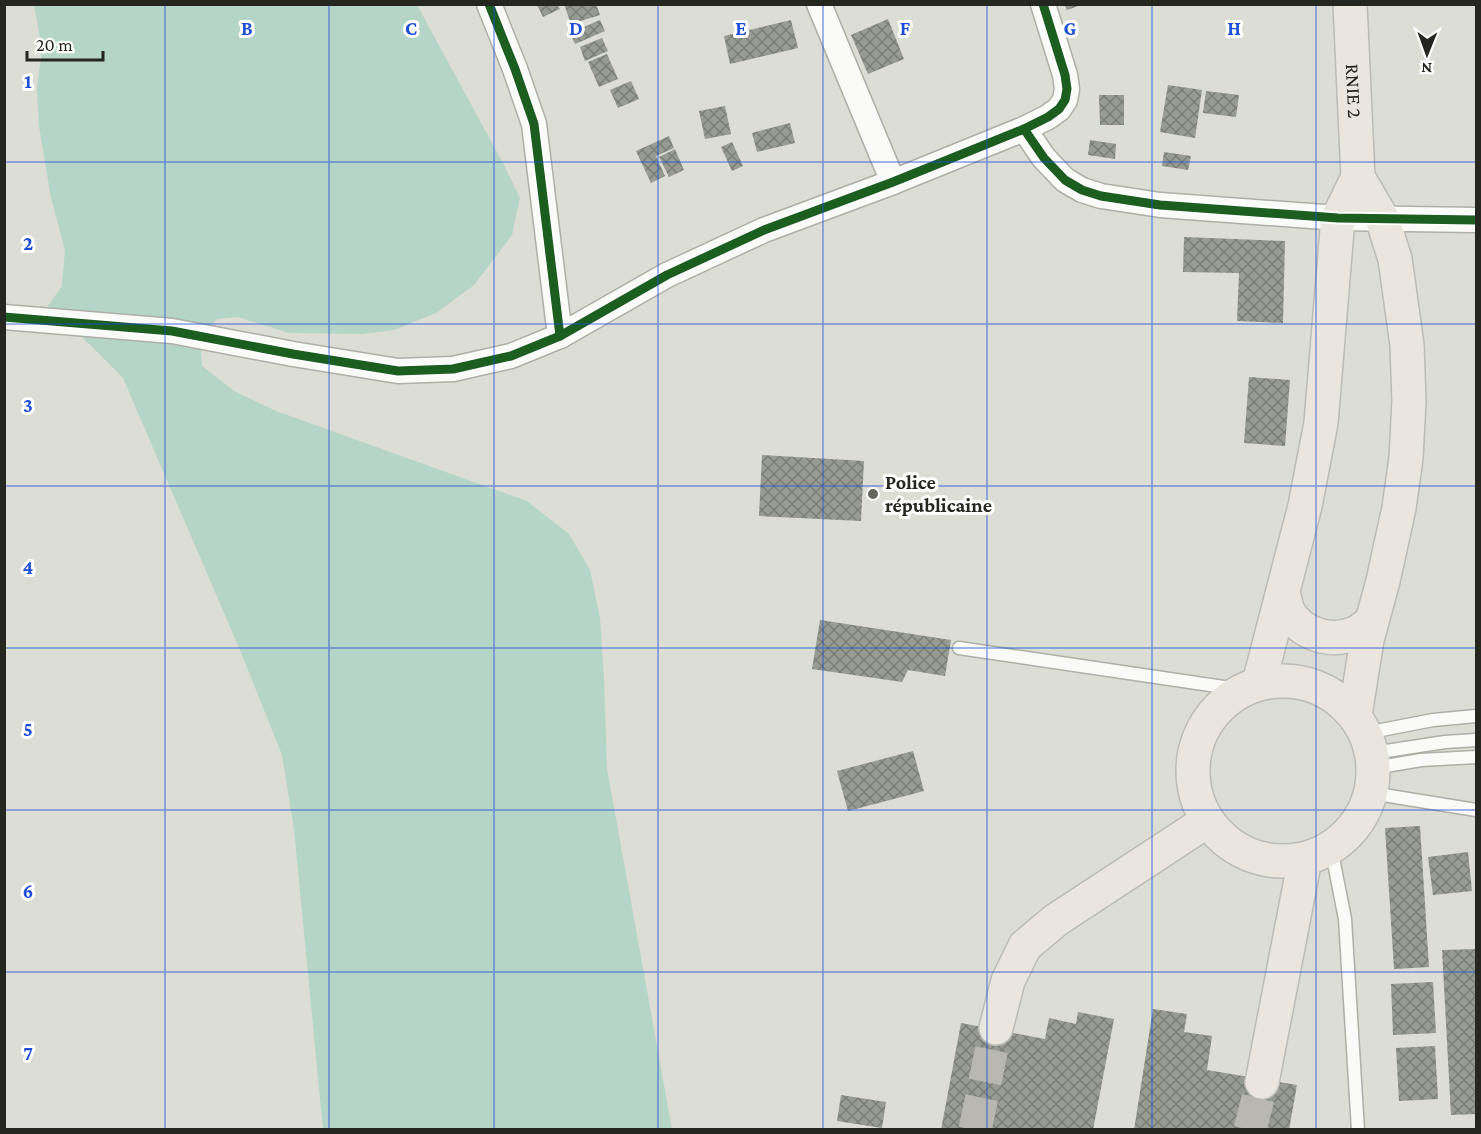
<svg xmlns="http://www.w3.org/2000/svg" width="1481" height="1134" viewBox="0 0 1481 1134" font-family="'Crimson Pro',serif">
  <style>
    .water { fill: #b4d5c8 }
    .building { fill: url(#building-cross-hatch) }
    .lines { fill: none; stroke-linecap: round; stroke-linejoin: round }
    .primary-tunnel { stroke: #b8b8b0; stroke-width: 33; stroke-dasharray: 33 16; stroke-linecap: butt }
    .lane-casing { stroke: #aeafa7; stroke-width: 15 }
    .street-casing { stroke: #aeafa7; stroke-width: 27 }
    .primary-casing { stroke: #bbbbb7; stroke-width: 36 }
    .lane { stroke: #fafaf9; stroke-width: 12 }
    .street { stroke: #fafaf9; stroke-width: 24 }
    .primary { stroke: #eae6dd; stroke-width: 33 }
    .cycleway-casing { stroke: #fff; stroke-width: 13 }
    .cycleway { stroke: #1b5e20; stroke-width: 9 }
    .grid { fill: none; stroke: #1d4ed8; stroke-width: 1.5; stroke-opacity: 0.55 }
    .poi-dot { fill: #66665f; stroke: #fff; stroke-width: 2 }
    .labels { text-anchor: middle; stroke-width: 6; stroke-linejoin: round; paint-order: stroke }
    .street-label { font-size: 20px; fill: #262620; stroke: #fff }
    .poi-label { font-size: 20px; font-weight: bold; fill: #262620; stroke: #fff; text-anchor: start }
    .grid-label { font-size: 20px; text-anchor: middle; font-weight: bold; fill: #1d4ed8; stroke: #fff; stroke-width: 6; stroke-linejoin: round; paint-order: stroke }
  </style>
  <defs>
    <pattern id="building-cross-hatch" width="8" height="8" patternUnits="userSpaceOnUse" patternTransform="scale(1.5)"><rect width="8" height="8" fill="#969c91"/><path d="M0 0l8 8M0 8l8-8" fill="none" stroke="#7a7f76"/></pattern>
  </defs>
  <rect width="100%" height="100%" fill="#dcddd4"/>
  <polygon class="water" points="34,5 417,5 504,165 520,198 512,235 474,285 436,313 394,330 362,334 289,333 238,317 217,319 200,336 202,366 234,391 276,411 527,501 569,534 590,570 600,618 604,678 607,769 672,1129 323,1129 294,829 282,755 240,650 123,378 81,336 39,319 62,286 65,250 51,198 39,126 37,88 42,49"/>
  <g class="building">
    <polygon points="564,4 596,4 600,15 571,24"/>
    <polygon points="1064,4 1081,4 1081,5 1067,10"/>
    <polygon points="537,5 557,5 560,9 543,17"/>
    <polygon points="888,19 904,59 868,74 851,35"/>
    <polygon points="600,20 605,31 575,44 570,33"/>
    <polygon points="791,20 798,48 730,64 724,36"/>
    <polygon points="602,38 608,51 585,61 580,47"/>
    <polygon points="607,54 618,79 599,87 588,62"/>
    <polygon points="631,81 639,99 618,108 610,90"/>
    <polygon points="1168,85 1202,90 1195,138 1160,132"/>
    <polygon points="1206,91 1239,95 1236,117 1203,113"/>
    <polygon points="1099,95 1124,95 1124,125 1100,125"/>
    <polygon points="725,106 731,134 705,139 699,111"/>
    <polygon points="790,123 795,143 757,152 752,133"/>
    <polygon points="669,136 674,148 656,156 665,176 651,183 636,151"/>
    <polygon points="1090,140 1116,144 1115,159 1088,155"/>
    <polygon points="732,142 743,166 732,171 721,147"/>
    <polygon points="675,149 684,170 669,177 659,157"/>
    <polygon points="1164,152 1191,156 1188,170 1162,166"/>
    <polygon points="1184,237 1285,241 1283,323 1237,321 1239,273 1183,272"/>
    <polygon points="1249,377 1290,380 1285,446 1244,443"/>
    <polygon points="762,455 864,461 861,521 759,516"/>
    <polygon points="820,620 951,640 945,676 908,670 902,682 812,669"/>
    <polygon points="913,751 924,791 848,811 837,771"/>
    <polygon points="1420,826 1429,967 1394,969 1385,828"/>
    <polygon points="1468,852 1472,891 1433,895 1428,857"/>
    <polygon points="1476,949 1476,1114 1451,1115 1442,950"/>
    <polygon points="1433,982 1436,1033 1393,1035 1391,984"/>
    <polygon points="1153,1009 1187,1014 1184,1032 1212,1036 1207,1070 1297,1085 1289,1130 1134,1130"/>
    <polygon points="1078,1012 1114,1019 1093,1130 941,1130 961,1023 1045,1039 1049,1018 1076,1024"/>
    <polygon points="1435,1046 1438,1099 1399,1101 1396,1048"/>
    <polygon points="841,1095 886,1102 882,1128 837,1121"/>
  </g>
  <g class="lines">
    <g class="primary-tunnel">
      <polyline points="975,1130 996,1028"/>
      <polyline points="1250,1130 1262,1082"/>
    </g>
    <g class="lane-casing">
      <g id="lane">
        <polyline points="959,648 1244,690"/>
        <polyline points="1366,733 1433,720 1476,716"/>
        <polyline points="1373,753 1445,742 1476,740"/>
        <polyline points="1374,768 1421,760 1476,757"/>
        <polyline points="1371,793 1476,810"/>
        <polyline points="1331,848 1345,919 1358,1130"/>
      </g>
    </g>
    <g class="street-casing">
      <g id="street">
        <polyline points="489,4 515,69 534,124 560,336"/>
        <polyline points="819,4 893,182"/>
        <polyline points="1024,129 1044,158 1065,180 1082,190 1101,196 1160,205 1338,218 1476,220"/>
        <polyline points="4,317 172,331 293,354 398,371 453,369 511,356 560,336 667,275 764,230 893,182 1024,129 1048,117 1059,109 1065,100 1067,89 1065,75 1043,4"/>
      </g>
    </g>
    <g class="primary-casing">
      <g id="primary">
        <path id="s1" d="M1350,4l8,173 24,41 13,41 12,86 2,56 -3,57 -7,50 -16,73 -16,59 -12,75"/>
        <path d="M1283,593c2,5 3,13 5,18 13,23 43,33 67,22 5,-2 11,-7 16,-11"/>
        <circle cx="1283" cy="771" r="90"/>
        <polyline points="1259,683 1305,506 1321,423 1338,218 1358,177"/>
        <polyline points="996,1028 1008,981 1025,946 1056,920 1207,821"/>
        <polyline points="1262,1082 1305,859"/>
      </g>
    </g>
    <use href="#lane" class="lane"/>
    <use href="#street" class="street"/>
    <use href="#primary" class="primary"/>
    <g class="cycleway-casing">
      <g id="cycleway">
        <polyline points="489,4 515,69 534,124 560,336"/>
        <polyline points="1024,129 1044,158 1065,180 1082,190 1101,196 1160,205 1338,218 1476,220"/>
        <polyline points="4,317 172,331 293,354 398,371 453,369 511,356 560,336 667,275 764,230 893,182 1024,129 1048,117 1059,109 1065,100 1067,89 1065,75 1043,4"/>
      </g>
    </g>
    <use href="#cycleway" class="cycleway"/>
  </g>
  <path class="grid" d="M165,4v1126M329,4v1126M494,4v1126M658,4v1126M823,4v1126M987,4v1126M1152,4v1126M1316,4v1126M4,162h1472M4,324h1472M4,486h1472M4,648h1472M4,810h1472M4,972h1472"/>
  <circle class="poi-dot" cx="873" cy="494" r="6"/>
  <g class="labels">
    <g class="street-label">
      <text dy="7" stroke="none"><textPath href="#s1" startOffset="87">RNIE 2</textPath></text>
    </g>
    <g class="poi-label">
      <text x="885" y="489">Police<tspan x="885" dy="23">républicaine</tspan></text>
    </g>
  </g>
  <g class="grid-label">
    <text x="247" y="35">B</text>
    <text x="411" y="35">C</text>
    <text x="576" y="35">D</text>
    <text x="741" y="35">E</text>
    <text x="905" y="35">F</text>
    <text x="1070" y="35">G</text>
    <text x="1234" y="35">H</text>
    <text x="28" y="88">1</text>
    <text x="28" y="250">2</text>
    <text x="28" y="412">3</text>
    <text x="28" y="574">4</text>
    <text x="28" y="736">5</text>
    <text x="28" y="898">6</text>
    <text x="28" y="1060">7</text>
  </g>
  <rect width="1481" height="1134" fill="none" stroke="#262620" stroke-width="12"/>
  <g transform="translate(1427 54) rotate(181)" stroke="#ffffff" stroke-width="4.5" paint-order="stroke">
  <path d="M0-4.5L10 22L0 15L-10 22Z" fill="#262620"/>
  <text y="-9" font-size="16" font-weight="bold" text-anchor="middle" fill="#262620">N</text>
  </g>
  <path d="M27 51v9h76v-9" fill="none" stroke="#262620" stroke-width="3"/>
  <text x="36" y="51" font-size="18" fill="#262620" stroke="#ffffff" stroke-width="4.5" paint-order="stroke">20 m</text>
</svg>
